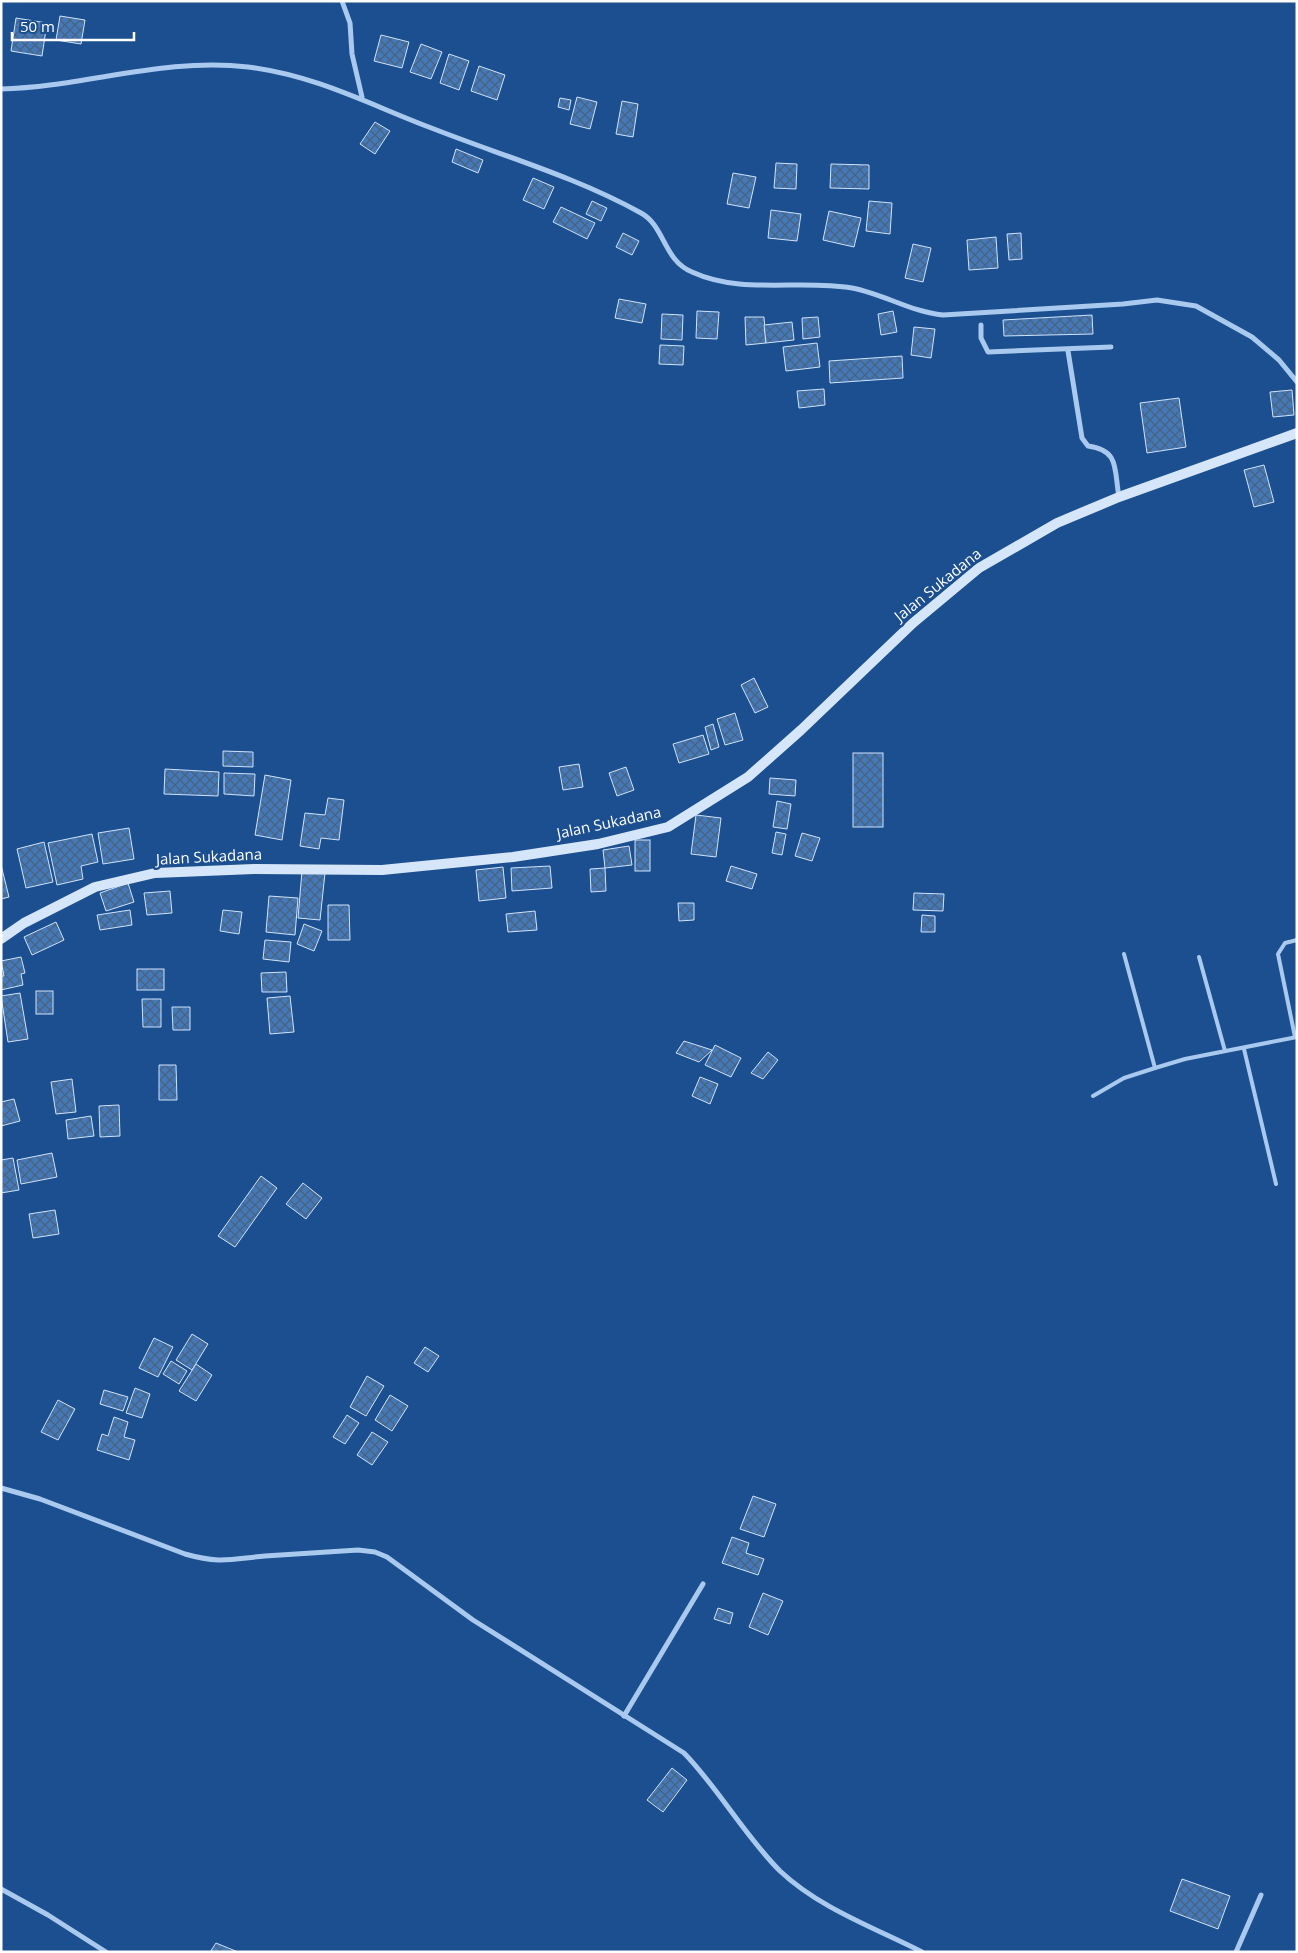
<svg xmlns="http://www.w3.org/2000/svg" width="1298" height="1953" viewBox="0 0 1298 1953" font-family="'Open Sans',sans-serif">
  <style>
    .building { fill: url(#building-cross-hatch); stroke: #cfe3fa }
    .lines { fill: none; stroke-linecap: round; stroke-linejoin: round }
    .service { stroke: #a9c9ee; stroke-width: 4 }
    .minor { stroke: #a9c9ee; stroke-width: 5 }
    .secondary { stroke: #d6e6fa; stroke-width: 10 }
    .labels { text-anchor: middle; stroke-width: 5; stroke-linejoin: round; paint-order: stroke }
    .street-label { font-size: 15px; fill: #fff; stroke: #1b4f8f }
  </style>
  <defs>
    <pattern id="building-cross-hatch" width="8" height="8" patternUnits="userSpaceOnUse" patternTransform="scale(1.25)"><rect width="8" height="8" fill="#4478b7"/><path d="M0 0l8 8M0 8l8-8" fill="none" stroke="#486282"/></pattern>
  </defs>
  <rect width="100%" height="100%" fill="#1b4f8f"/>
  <g class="building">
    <polygon points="60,16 85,20 81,44 56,40"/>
    <polygon points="16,18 47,23 42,56 11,51"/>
    <polygon points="381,35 409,42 402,68 374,61"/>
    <polygon points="421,44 442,52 431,79 410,72"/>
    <polygon points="449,54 469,61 459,90 440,83"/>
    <polygon points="479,66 505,75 497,100 471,91"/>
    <polygon points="577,97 597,102 590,129 570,124"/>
    <polygon points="560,98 571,100 569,110 558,107"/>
    <polygon points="622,101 638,104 633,137 616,134"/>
    <polygon points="375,122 390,131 375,154 360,144"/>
    <polygon points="456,149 483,160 478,173 452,162"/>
    <polygon points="776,163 797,164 796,189 774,188"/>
    <polygon points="831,164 869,165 869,189 830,188"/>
    <polygon points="733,173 756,177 749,208 727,204"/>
    <polygon points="533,178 554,187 544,209 523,200"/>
    <polygon points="592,201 607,208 601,221 586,214"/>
    <polygon points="869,201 892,203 890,234 866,231"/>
    <polygon points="561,207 595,223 587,239 553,222"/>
    <polygon points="771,210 801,214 797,241 768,238"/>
    <polygon points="829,211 861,218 854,247 823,240"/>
    <polygon points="623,233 639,241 632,255 616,247"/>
    <polygon points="1021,233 1022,259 1009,260 1007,234"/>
    <polygon points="996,237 998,268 969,270 967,240"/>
    <polygon points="913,244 931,248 923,282 905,278"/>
    <polygon points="619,299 646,304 642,323 615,318"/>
    <polygon points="697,311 719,312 717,339 696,338"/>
    <polygon points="893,311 897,332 881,335 878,314"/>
    <polygon points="662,314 683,315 682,340 661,339"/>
    <polygon points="1092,315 1093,334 1004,336 1003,320"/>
    <polygon points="745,317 764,317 766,343 746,345"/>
    <polygon points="818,317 820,337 803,339 802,318"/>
    <polygon points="792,322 794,340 766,343 764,325"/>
    <polygon points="914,327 935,329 931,358 911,355"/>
    <polygon points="817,343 820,367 786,371 783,347"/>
    <polygon points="660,345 684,346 683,365 659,364"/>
    <polygon points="902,356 903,378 830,383 829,361"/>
    <polygon points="824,389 825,405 799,408 797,391"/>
    <polygon points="1292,390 1294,415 1273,417 1270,392"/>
    <polygon points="1179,398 1186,447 1147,453 1140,403"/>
    <polygon points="1264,465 1274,502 1254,507 1244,470"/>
    <polygon points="754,678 768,707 755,713 741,685"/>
    <polygon points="735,713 743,740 725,745 717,719"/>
    <polygon points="713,724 719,747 711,750 705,727"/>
    <polygon points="703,735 709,754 679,763 673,744"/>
    <polygon points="223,751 253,752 253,767 223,766"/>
    <rect x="853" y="753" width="30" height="74"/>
    <polygon points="579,764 583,787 563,790 559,767"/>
    <polygon points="626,767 634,790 617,796 609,773"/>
    <polygon points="165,769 219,772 218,796 164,794"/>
    <polygon points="224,773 255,774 254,796 224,794"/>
    <polygon points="265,775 291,780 282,840 255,835"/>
    <polygon points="770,778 796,780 795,796 769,794"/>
    <polygon points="328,798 344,800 339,840 321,838 319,849 300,846 305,813 325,815"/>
    <polygon points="777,801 791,804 787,829 773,827"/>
    <polygon points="696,815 721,818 716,857 691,854"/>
    <polygon points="129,828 134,859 103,864 98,833"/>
    <polygon points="776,832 786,834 782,855 772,853"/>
    <polygon points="802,833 820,838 812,861 795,856"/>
    <polygon points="92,834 98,862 81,866 83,879 57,885 48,843"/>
    <rect x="635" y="840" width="15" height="31"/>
    <polygon points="44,842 53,882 26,888 17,849"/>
    <polygon points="629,846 632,865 605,868 603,850"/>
    <polygon points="1,865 9,897 1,899"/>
    <polygon points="550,866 552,888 512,891 511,868"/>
    <polygon points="731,866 757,874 752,889 726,881"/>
    <polygon points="503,867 506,898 479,901 476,870"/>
    <polygon points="605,868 606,891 591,892 590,869"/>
    <polygon points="302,871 325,873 320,920 298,918"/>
    <polygon points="128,883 134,902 106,911 100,893"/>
    <polygon points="170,891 172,913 147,915 144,893"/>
    <polygon points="914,893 944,894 943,911 913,910"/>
    <polygon points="269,896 298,898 295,935 266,932"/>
    <polygon points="678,903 694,903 694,920 679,921"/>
    <polygon points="328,905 349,905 350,940 328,940"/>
    <polygon points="130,910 132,925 100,930 97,915"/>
    <polygon points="223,910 242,912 239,934 220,931"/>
    <polygon points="535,911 537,930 508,932 506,914"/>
    <polygon points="922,915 935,916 935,932 921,932"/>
    <polygon points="56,922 64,940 32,955 24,937"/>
    <polygon points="304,924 322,931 314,951 297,944"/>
    <polygon points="265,940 291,942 289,962 263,959"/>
    <polygon points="21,957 25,973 21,974 23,985 1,990 1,976 4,976 1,961"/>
    <rect x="137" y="969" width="27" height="21"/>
    <polygon points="286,972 287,992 262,992 261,973"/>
    <rect x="36" y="991" width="17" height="23"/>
    <polygon points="20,993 28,1039 8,1042 1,996"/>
    <polygon points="290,996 294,1032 270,1034 267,998"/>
    <polygon points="142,999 161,999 161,1027 143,1027"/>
    <polygon points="172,1007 190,1007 190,1030 173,1030"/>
    <polygon points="684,1041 712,1050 699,1062 676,1053"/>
    <polygon points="715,1045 741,1058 731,1077 705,1065"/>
    <polygon points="768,1052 778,1060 763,1079 751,1073"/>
    <polygon points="159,1065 176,1065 177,1100 159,1100"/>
    <polygon points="700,1077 718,1084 710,1104 692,1096"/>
    <polygon points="72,1079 76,1112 56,1114 51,1082"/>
    <polygon points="14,1099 20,1121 1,1126 1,1102"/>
    <polygon points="119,1105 120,1136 100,1137 99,1106"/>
    <polygon points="91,1116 94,1136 68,1139 66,1120"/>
    <polygon points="52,1153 57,1177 21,1184 17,1160"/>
    <polygon points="13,1158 19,1190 1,1193 1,1160"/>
    <polygon points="261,1176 277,1188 235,1247 218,1236"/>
    <polygon points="303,1183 322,1198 306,1219 286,1204"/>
    <polygon points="55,1210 59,1234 33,1238 29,1214"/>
    <polygon points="192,1334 208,1344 192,1370 176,1360"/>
    <polygon points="154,1338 173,1347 158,1377 139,1368"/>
    <polygon points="425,1347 439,1356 428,1372 414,1363"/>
    <polygon points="171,1361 187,1371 179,1384 163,1374"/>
    <polygon points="196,1364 212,1375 196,1401 179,1391"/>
    <polygon points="367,1376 384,1386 366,1416 350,1407"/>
    <polygon points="135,1388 150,1394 142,1418 126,1413"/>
    <polygon points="104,1390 128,1397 123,1411 100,1404"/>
    <polygon points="390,1395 408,1406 392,1431 375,1420"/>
    <polygon points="58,1400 75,1409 58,1440 41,1432"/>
    <polygon points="347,1415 359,1423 345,1444 333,1437"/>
    <polygon points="114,1417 128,1422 124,1437 135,1440 129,1460 97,1450 102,1434 108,1436"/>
    <polygon points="372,1432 388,1442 372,1465 357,1455"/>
    <polygon points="753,1496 776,1504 764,1537 740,1529"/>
    <polygon points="732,1537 749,1543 746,1553 764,1559 758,1575 722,1563"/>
    <polygon points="763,1593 783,1601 768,1635 749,1627"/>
    <polygon points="718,1608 733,1613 730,1624 714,1619"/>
    <polygon points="672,1768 687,1780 663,1812 647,1800"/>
    <polygon points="1182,1879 1230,1896 1218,1929 1170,1911"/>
    <polygon points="216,1943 238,1952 210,1952"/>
  </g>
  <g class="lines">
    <g class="service">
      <polyline points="1124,954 1155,1068"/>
      <polyline points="1199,957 1225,1051"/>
      <polyline points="1295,1037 1278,954 1285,943 1297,940"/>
      <polyline points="1244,1049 1276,1184"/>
      <polyline points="1093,1096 1124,1078 1155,1068 1185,1059 1297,1037"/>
    </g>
    <g class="minor">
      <polyline points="342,1 350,23 352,54 362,97"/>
      <path d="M1,89c83,-2 163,-32 247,-22 70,9 122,38 186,62 69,27 142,48 207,84 24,13 22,47 51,59 50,23 107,7 160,16 32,6 59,24 91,27l180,-11 34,-4 39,6 56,31 27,23 18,22"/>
      <polyline points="981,325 981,338 988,352 1111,347"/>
      <path d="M1068,351l14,87 6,8c32,4 26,24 31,51"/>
      <path d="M1,1488l39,11 145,55c35,10 46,5 80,2 31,-2 62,-4 93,-6l17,2 12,5 86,63 211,133c35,36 60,82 96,118 39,37 95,57 142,81"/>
      <polyline points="624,1716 703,1584"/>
      <polyline points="1,1889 48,1915 106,1952"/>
      <polyline points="1236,1952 1261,1895"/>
    </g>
    <polyline class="secondary" points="1,939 24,923 95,887 155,873 254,869 382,870 513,857 598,844 668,827 748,777 801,730 913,623 979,568 1057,523 1119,497 1297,433"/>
  </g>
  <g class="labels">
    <g class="street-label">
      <text transform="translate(938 585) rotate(-39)" y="5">Jalan Sukadana</text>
      <text transform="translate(609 823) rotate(-12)" y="5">Jalan Sukadana</text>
      <text transform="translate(209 857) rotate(-3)" y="5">Jalan Sukadana</text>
    </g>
  </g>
  <rect width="1298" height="1953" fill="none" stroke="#ffffff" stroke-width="5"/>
  <path d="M12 32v8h122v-8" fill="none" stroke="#ffffff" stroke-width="2.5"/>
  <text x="20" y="32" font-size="15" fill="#ffffff" stroke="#1b4f8f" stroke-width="4" paint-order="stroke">50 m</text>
</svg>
